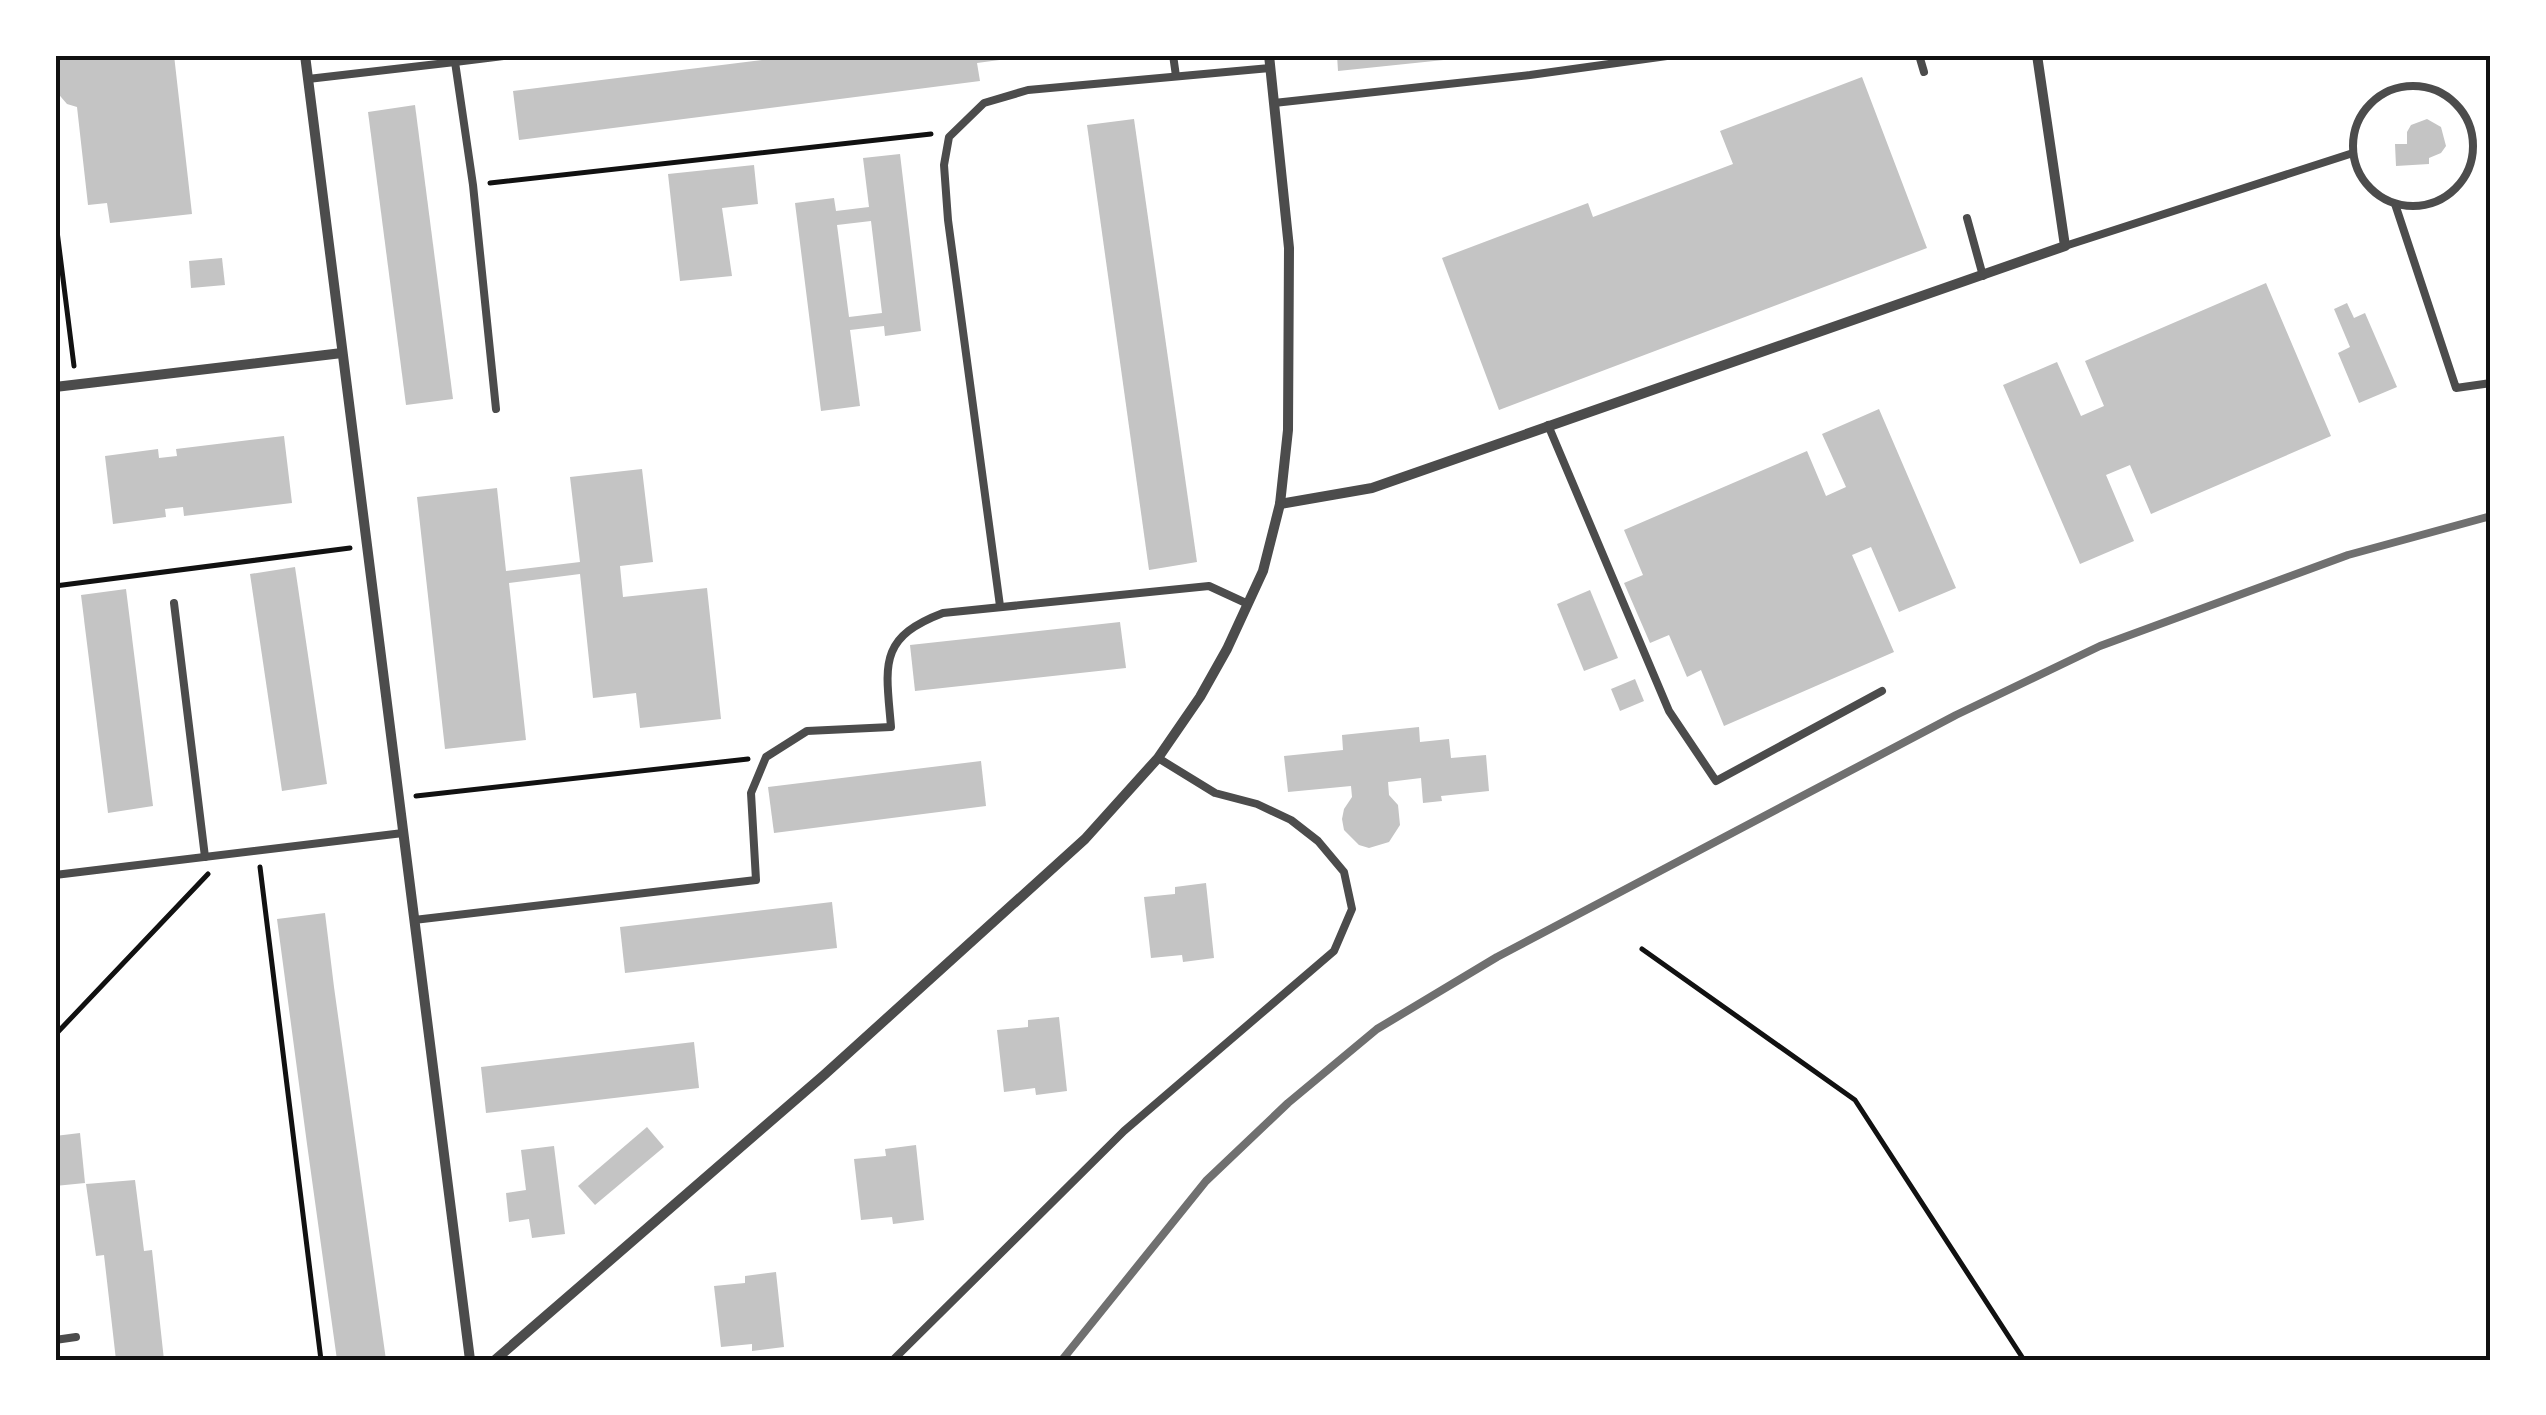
<svg xmlns="http://www.w3.org/2000/svg" width="2546" height="1415" viewBox="0 0 2546 1415" font-family="'Zilla Slab',serif">
  <style>
    .building { fill: #c4c4c4; fill-rule: evenodd }
    .lines { fill: none; stroke-linecap: round; stroke-linejoin: round }
    .path { stroke: #111; stroke-width: 5 }
    .service { stroke: #4c4c4c; stroke-width: 8 }
    .minor { stroke: #4c4c4c; stroke-width: 10 }
    .rail { stroke: #707070; stroke-width: 8 }
    .neatline { fill: none; stroke: #111; stroke-width: 4 }
  </style>
  <rect width="100%" height="100%" fill="#fff"/>
  <g class="building">
    <polygon points="61,55 104,55 107,59 174,55 192,214 110,223 107,203 88,205 77,107 67,104 55,90 55,64"/>
    <polygon points="801,55 1022,57 977,63 980,81 519,140 513,91"/>
    <polygon points="1337,55 1463,55 1463,58 1338,71"/>
    <polygon points="1862,77 1927,248 1499,410 1442,258 1588,203 1593,217 1733,164 1720,131"/>
    <polygon points="415,105 453,399 406,405 368,112"/>
    <polygon points="1134,119 1197,562 1149,570 1087,125"/>
    <polygon points="2427,119 2441,127 2446,146 2441,153 2429,158 2429,164 2396,166 2395,144 2407,144 2407,132 2411,125"/>
    <path d="M900,154l21,177 -36,5 -1,-10 -34,4 10,76 -39,5 -26,-208 39,-5 2,13 33,-4 -6,-49zM871,221l11,92 -33,4 -12,-92z"/>
    <polygon points="754,165 758,204 722,208 732,276 680,281 668,174"/>
    <polygon points="222,258 225,285 191,288 189,261"/>
    <polygon points="2266,283 2331,436 2151,514 2130,465 2106,475 2134,541 2080,564 2003,385 2057,362 2081,416 2104,406 2085,361"/>
    <polygon points="2347,303 2354,318 2365,313 2397,387 2359,403 2338,353 2350,347 2334,309"/>
    <polygon points="1879,409 1956,588 1899,612 1871,547 1852,555 1894,652 1724,726 1701,670 1687,677 1669,635 1650,643 1624,583 1643,575 1624,530 1807,451 1826,496 1846,487 1822,434"/>
    <polygon points="284,436 292,503 184,516 183,507 165,509 166,517 113,524 105,456 158,449 159,458 177,456 176,449"/>
    <polygon points="642,469 653,562 620,566 623,597 707,588 721,719 640,728 636,693 593,698 580,574 509,583 526,740 445,749 417,497 497,488 506,571 580,562 570,477"/>
    <polygon points="295,567 327,784 282,791 250,574"/>
    <polygon points="126,589 153,806 108,813 81,595"/>
    <polygon points="1590,590 1618,658 1584,671 1557,604"/>
    <polygon points="1120,622 1126,668 915,691 910,645"/>
    <polygon points="1635,679 1644,701 1620,711 1611,689"/>
    <polygon points="1419,727 1420,742 1449,739 1451,758 1486,755 1489,791 1441,796 1442,801 1423,803 1421,778 1388,782 1389,795 1398,805 1400,825 1389,842 1369,848 1359,845 1344,830 1342,819 1344,809 1352,797 1351,786 1288,792 1284,756 1343,750 1342,735"/>
    <polygon points="981,761 986,806 774,833 768,787"/>
    <polygon points="1206,883 1214,958 1183,962 1182,955 1151,958 1144,897 1175,894 1175,887"/>
    <polygon points="832,902 837,948 625,973 620,927"/>
    <polygon points="325,913 334,987 386,1360 337,1360 307,1144 277,919"/>
    <polygon points="1059,1017 1067,1091 1036,1095 1035,1088 1004,1092 997,1030 1028,1027 1028,1020"/>
    <polygon points="694,1042 699,1088 486,1113 481,1067"/>
    <polygon points="647,1127 664,1147 595,1205 578,1186"/>
    <polygon points="80,1133 85,1183 55,1186 55,1136"/>
    <polygon points="916,1145 924,1220 893,1224 892,1217 861,1220 854,1159 886,1156 885,1149"/>
    <polygon points="554,1146 565,1234 532,1238 529,1219 509,1222 506,1193 526,1190 521,1150"/>
    <polygon points="135,1180 144,1251 152,1250 164,1360 116,1360 104,1255 96,1256 86,1184"/>
    <polygon points="776,1272 784,1347 752,1351 752,1344 721,1347 714,1286 745,1283 745,1276"/>
  </g>
  <g class="lines">
    <g class="path">
      <polyline points="490,183 931,134"/>
      <polyline points="55,215 74,366"/>
      <polyline points="55,586 350,548"/>
      <polyline points="416,796 748,759"/>
      <polyline points="260,867 321,1360"/>
      <polyline points="1642,949 1855,1100 2024,1360"/>
      <polyline points="55,1035 208,874"/>
    </g>
    <g class="service">
      <polyline points="1173,55 1176,76"/>
      <polyline points="1919,55 1924,72"/>
      <polyline points="455,62 511,55"/>
      <polyline points="308,79 455,62 473,185 496,409"/>
      <circle cx="2413" cy="146" r="60"/>
      <polyline points="1274,103 1530,75 1674,55"/>
      <polyline points="2395,204 2456,388 2491,383"/>
      <polyline points="1967,218 1983,276"/>
      <polyline points="2065,246 2353,153"/>
      <polyline points="1548,425 1669,711 1716,781 1882,691"/>
      <polyline points="174,603 205,857"/>
      <polyline points="1000,606 948,220 944,165 949,137 984,103 1028,90 1270,68"/>
      <polyline points="55,875 403,833"/>
      <path d="M414,920l342,-40 -5,-87 15,-36 41,-26 84,-4c-5,-61 -14,-89 52,-114l266,-27 39,18"/>
      <polyline points="55,1340 76,1337"/>
      <polyline points="893,1360 1124,1131 1334,951 1352,909 1344,872 1318,841 1291,820 1257,804 1215,793 1158,758"/>
    </g>
    <g class="minor">
      <polyline points="305,55 470,1360"/>
      <polyline points="55,387 342,353"/>
      <polyline points="1280,504 1372,488 2065,246 2037,55"/>
      <polyline points="495,1360 824,1075 1085,839 1158,758 1200,697 1227,649 1263,571 1280,504 1288,430 1289,248 1269,55"/>
    </g>
    <polyline class="rail" points="1062,1360 1206,1181 1288,1103 1377,1029 1497,957 1956,715 2100,646 2348,555 2491,516"/>
  </g>
  <rect width="2546" height="1415" fill="none" stroke="#ffffff" stroke-width="115"/>
  <rect x="58" y="58" width="2430" height="1300" class="neatline"/>
</svg>
